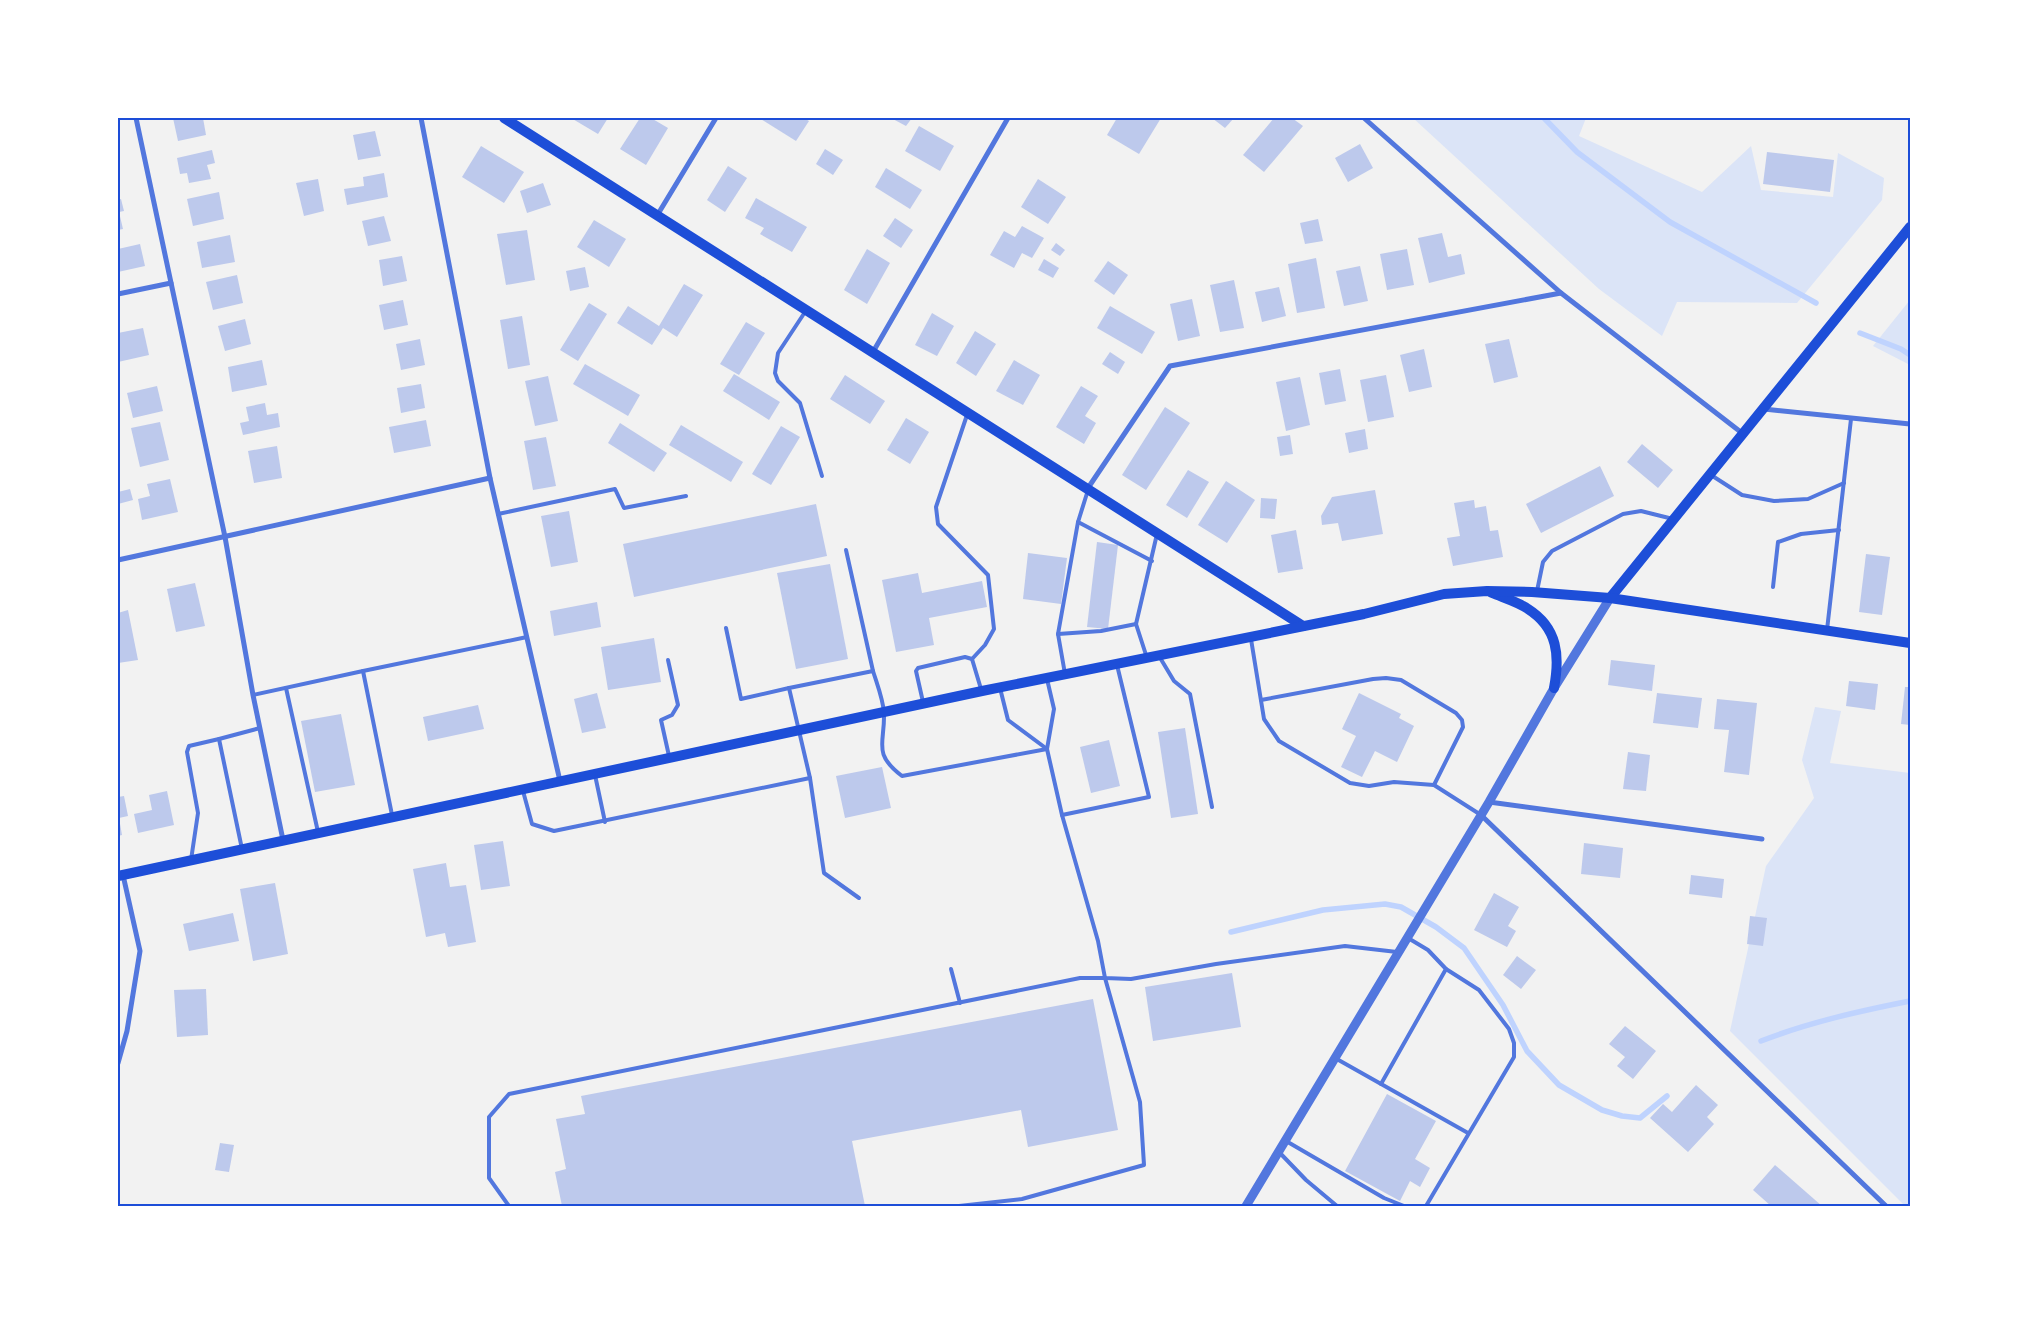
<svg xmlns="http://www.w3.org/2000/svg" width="2028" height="1324" viewBox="0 0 2028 1324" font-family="'Archivo Narrow',sans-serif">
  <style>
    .green { fill: #dbe4f7 }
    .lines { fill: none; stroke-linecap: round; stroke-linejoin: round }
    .stream { stroke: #bfd3fe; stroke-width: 5.5 }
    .building { fill: #bdc9ec }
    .service { stroke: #5277de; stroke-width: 4 }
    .minor { stroke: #5277de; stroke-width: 5 }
    .tertiary { stroke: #5277de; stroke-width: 9 }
    .secondary { stroke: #1d4ed8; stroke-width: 10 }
    .neatline { fill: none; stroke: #1d4ed8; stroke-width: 2 }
  </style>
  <rect width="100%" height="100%" fill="#f2f2f2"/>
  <g class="green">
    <polygon points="1413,118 1586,118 1579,136 1702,192 1751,146 1761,190 1833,197 1838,153 1884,178 1882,200 1797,303 1677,302 1662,336 1599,289"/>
    <polygon points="1910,300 1910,365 1873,346"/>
    <polygon points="1815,707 1841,711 1830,763 1910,773 1910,1206 1905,1206 1730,1031 1766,866 1814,798 1802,760"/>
  </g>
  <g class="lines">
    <g class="stream">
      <polyline points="1544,118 1577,152 1670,222 1816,303"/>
      <polyline points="1860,333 1901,349 1910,355"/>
      <polyline points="1231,932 1323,910 1385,904 1401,907 1436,927 1464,948 1503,1005 1527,1051 1559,1085 1602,1110 1622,1116 1640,1118 1667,1096"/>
      <path d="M1761,1041c49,-19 99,-30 149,-40"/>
    </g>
  </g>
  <g class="building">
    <polygon points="173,118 203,118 206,135 178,141"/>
    <polygon points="571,118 608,118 598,134"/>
    <polygon points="640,118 651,118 668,128 646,165 620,149"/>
    <polygon points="759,118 804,118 809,121 796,141"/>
    <polygon points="891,118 912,118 906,126"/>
    <polygon points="1117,118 1161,118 1139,154 1107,135"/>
    <polygon points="1212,118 1234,118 1225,128"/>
    <polygon points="1274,118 1292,118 1303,126 1264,172 1243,155"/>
    <polygon points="919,126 954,146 940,171 905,151"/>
    <polygon points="375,131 381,156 358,160 353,135"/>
    <polygon points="1360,144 1373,168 1348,182 1335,158"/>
    <polygon points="481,146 524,172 504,203 462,177"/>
    <polygon points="825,149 843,160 833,175 816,164"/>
    <polygon points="212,150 215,163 207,165 211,179 189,183 187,173 180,174 177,158"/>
    <polygon points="1767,152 1834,160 1830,192 1763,184"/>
    <polygon points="728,166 747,178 725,212 707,200"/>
    <polygon points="886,168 922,190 910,209 875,187"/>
    <polygon points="384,173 388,197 347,205 344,189 364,186 363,177"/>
    <polygon points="318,179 324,211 304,216 296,183"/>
    <polygon points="1038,179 1066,197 1048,224 1021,207"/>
    <polygon points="543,183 551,205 527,213 520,191"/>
    <polygon points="219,192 224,219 193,226 187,199"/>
    <polygon points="756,198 807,227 792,252 760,234 764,228 745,218"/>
    <polygon points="121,199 124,211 119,212 123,229 118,230 118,200"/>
    <polygon points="384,216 391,241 368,246 362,221"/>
    <polygon points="895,218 913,230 901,248 883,236"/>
    <polygon points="1318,219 1323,241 1305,244 1300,223"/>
    <polygon points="594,220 626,239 609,267 577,247"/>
    <polygon points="1022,226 1044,238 1032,258 1022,253 1014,268 990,255 1004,231 1015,237"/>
    <polygon points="527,230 535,280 506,285 497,234"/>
    <polygon points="1442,233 1448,257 1461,254 1465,274 1429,283 1418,238"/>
    <polygon points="230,235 235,262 202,268 197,242"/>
    <polygon points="1056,243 1065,250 1060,256 1051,250"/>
    <polygon points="140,244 145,266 118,272 118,249"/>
    <polygon points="867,249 890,263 867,304 844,290"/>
    <polygon points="1407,249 1414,285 1387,290 1380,254"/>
    <polygon points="402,256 407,281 383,286 379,260"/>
    <polygon points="1316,258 1325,308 1297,313 1288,264"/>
    <polygon points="1044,259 1059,268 1053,278 1038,270"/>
    <polygon points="1108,261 1128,275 1114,295 1094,281"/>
    <polygon points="1360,266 1368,301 1344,306 1336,271"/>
    <polygon points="585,267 589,287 570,291 566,271"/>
    <polygon points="237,275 243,303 213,310 206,282"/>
    <polygon points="1234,280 1244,328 1220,332 1210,285"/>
    <polygon points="684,284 703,295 677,337 663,328 652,345 617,323 628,306 659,326"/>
    <polygon points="1279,287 1286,316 1262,322 1255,292"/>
    <polygon points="1192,299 1200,336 1178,341 1170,304"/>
    <polygon points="403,300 408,325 384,330 379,305"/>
    <polygon points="589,303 607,314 578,361 560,350"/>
    <polygon points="1110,306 1155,332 1142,354 1097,328"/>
    <polygon points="932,313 954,326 937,356 915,345"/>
    <polygon points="522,316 530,365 508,369 500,320"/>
    <polygon points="245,319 251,344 225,351 218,326"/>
    <polygon points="746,322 765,333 739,375 720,364"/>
    <polygon points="143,328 149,355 118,362 118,333"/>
    <polygon points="975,331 996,344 976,376 956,363"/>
    <polygon points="420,339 425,365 401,370 396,344"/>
    <polygon points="1509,339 1518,377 1494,383 1485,344"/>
    <polygon points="1424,349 1432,387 1409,392 1400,355"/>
    <polygon points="1110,352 1125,362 1118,374 1102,364"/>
    <polygon points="262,360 267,385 232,392 228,367"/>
    <polygon points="1014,360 1040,375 1023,405 996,391"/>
    <polygon points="585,364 640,395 628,416 573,384"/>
    <polygon points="1340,369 1346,401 1325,405 1319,373"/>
    <polygon points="734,374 780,402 769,420 723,391"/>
    <polygon points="845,375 885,401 870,424 830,399"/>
    <polygon points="1386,375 1394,417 1368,422 1360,380"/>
    <polygon points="548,376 558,421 535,426 525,381"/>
    <polygon points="1300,377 1310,425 1286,431 1276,382"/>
    <polygon points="421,384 425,408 401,413 397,388"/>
    <polygon points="157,386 163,411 133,418 127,393"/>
    <polygon points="1081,386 1098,396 1085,416 1096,423 1084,444 1056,427"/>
    <polygon points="265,403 267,415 278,413 280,427 243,435 240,423 249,421 246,407"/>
    <polygon points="1165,407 1190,423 1146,490 1122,475"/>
    <polygon points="906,418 929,432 910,464 887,450"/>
    <polygon points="426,420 431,446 394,453 389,427"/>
    <polygon points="160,422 169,460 140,467 131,428"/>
    <polygon points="620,423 667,453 654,472 608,443"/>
    <polygon points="681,425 743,462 731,482 669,445"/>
    <polygon points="781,426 800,437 771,485 752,474"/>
    <polygon points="1365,429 1368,449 1349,453 1345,433"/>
    <polygon points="1290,435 1293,454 1280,456 1277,437"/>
    <polygon points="546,437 556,486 533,490 524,441"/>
    <polygon points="1642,444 1673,470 1658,488 1627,462"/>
    <polygon points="277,446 282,478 254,483 248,451"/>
    <polygon points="1600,466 1614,496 1541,533 1526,504"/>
    <polygon points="1188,470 1209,482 1187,518 1166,505"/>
    <polygon points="170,479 178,512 142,520 138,499 150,496 147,484"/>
    <polygon points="1226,481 1255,500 1227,543 1198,525"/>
    <polygon points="130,489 133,500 118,504 118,492"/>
    <polygon points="1375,490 1383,534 1342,541 1338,523 1322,525 1321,516 1332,497"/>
    <polygon points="1261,498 1277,499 1275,519 1260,518"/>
    <polygon points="1474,500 1475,508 1486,506 1490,531 1498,530 1503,557 1453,566 1447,538 1460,536 1454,503"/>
    <polygon points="816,504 827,556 634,597 623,544"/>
    <polygon points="569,511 578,562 551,567 541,516"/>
    <polygon points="1296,530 1303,569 1278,573 1271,535"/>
    <polygon points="1097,542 1118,545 1108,629 1087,627"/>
    <polygon points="1028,553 1067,558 1061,604 1023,599"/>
    <polygon points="1866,554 1890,557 1882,615 1859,612"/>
    <polygon points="830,564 848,659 796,669 777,573"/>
    <polygon points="918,573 922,593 982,581 987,607 929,618 934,645 896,652 882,580"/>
    <polygon points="195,583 205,626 176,632 167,589"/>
    <polygon points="597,602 601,627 554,636 550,611"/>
    <polygon points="128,610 138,660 118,663 118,613"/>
    <polygon points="654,638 661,682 608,690 601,647"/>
    <polygon points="1611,660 1655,665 1652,691 1608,685"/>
    <polygon points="1849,681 1878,684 1875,710 1846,706"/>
    <polygon points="1905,687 1910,687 1910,725 1901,724"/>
    <polygon points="597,693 606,728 582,733 574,699"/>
    <polygon points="1359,693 1401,714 1399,718 1414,726 1397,762 1375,751 1362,777 1341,767 1356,736 1342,729"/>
    <polygon points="1657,693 1702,698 1698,728 1653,723"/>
    <polygon points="1717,699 1757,703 1749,775 1724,772 1729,730 1714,729"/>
    <polygon points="478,705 484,729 428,741 423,717"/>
    <polygon points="341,714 355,785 315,792 301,721"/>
    <polygon points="1185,728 1198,814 1171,818 1158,732"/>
    <polygon points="1109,740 1120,786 1091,793 1080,747"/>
    <polygon points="1628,752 1650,755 1646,791 1623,789"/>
    <polygon points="882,767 891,808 845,818 836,776"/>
    <polygon points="167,791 174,825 138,833 134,814 152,810 149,795"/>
    <polygon points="124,796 128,816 119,818 122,835 118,836 118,797"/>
    <polygon points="503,841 510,886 481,890 474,845"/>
    <polygon points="1584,843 1623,848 1620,878 1581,874"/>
    <polygon points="446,863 450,887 466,885 476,942 448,947 445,933 426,937 413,869"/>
    <polygon points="1691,875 1724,879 1722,898 1689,894"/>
    <polygon points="275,883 288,954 253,961 240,889"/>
    <polygon points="1494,893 1519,907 1508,926 1516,931 1507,947 1474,930"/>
    <polygon points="233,913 239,941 189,951 183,924"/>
    <polygon points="1750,916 1767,918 1763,946 1747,944"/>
    <polygon points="1517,956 1536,970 1521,989 1503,975"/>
    <polygon points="1232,973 1241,1027 1153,1041 1145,987"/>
    <polygon points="206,989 208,1035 177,1037 174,990"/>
    <polygon points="1093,999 1118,1130 1028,1147 1021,1110 852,1141 865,1206 562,1206 555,1172 566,1169 556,1119 585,1114 581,1096"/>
    <polygon points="1625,1026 1656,1051 1633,1079 1617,1066 1625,1057 1609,1044"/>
    <polygon points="1696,1085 1718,1105 1707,1117 1714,1124 1688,1152 1650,1118 1663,1104 1672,1112"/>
    <polygon points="1387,1094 1436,1121 1415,1159 1430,1168 1420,1187 1410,1181 1400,1201 1345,1171"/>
    <polygon points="220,1143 234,1145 229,1172 215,1170"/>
    <polygon points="1775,1165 1822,1206 1771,1206 1753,1190"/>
  </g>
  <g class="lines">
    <g class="service">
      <polyline points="805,312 778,353 775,373 778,381 800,403 822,476"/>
      <polyline points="967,415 936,507 938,524 988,575 994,629 985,645 972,659"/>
      <polyline points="1711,475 1742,495 1774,501 1808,499 1844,483"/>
      <polyline points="498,514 615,489 624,508 686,496"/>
      <polyline points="1078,522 1152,561"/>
      <polyline points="846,550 873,671"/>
      <polyline points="1773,587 1778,542 1801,534 1839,530"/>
      <polyline points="1537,591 1543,562 1552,551 1623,514 1641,511 1673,519"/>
      <polyline points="726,628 741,699 789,688"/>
      <polyline points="1827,630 1851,419"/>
      <polyline points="1058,634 1101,631 1136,624"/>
      <polyline points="1251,639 1264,719 1279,741 1350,783 1369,786 1394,782 1434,785 1481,815"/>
      <polyline points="1159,656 1174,681 1190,694 1212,807"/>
      <polyline points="1147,658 1136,624 1157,534"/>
      <polyline points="668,660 678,705 672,715 661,720 669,756"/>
      <polyline points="363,671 527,637"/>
      <polyline points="1065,674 1058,634 1078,522 1088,490"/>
      <polyline points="1047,679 1054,709 1047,749 1062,815 1098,941 1105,978 1131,979 1216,964 1345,946 1397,952"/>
      <polyline points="286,688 318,832"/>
      <polyline points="1000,688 1008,720 1047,749"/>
      <polyline points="253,695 363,671 392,815"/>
      <polyline points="1261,700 1373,679 1386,678 1401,680 1456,713 1462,720 1463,727 1434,785"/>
      <polyline points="923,702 916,671 918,668 965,657 972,659 981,689"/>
      <polyline points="219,739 260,728"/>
      <polyline points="595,775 605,822"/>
      <polyline points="810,778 824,873 859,898"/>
      <path d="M523,791l9,33 22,7 256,-53 -21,-90 84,-17c4,13 10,28 11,42 1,31 -12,40 18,63l145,-27"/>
      <polyline points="1062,815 1149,797 1117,665"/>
      <polyline points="191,860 198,813 187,752 189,746 219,739 242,849"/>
      <polyline points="1408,938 1428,950 1446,969 1479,990 1509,1029 1514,1043 1514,1057 1426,1206"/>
      <polyline points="951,969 960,1003"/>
      <polyline points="1335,1058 1468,1133"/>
      <polyline points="1381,1084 1446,969"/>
      <polyline points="1286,1141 1384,1198 1404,1206"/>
      <polyline points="1279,1152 1306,1180 1337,1206"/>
      <polyline points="509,1206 489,1178 489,1117 509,1094 1080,978 1105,978 1140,1102 1144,1165 1022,1199 959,1206"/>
    </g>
    <g class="minor">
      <polyline points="136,118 225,537 253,695 283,840"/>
      <polyline points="421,118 490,478 560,781"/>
      <polyline points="1364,118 1561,293 1742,433"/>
      <polyline points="658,214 716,118"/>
      <polyline points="118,294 171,283"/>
      <polyline points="873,352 1008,118"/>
      <polyline points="1764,409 1910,424"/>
      <polyline points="1088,488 1170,366 1561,293"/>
      <polyline points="118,560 490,478"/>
      <polyline points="1489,802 1762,839"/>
      <polyline points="1481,815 1886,1206"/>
      <polyline points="118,1063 127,1031 140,951 123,875"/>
    </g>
    <polyline class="tertiary" points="1246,1206 1489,802 1554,688 1610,598"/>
    <g class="secondary">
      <polyline points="504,118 1303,626"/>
      <path d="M1492,593c12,5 26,9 36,16 30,19 32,47 26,79"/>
      <polyline points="1610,598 1910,227"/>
      <polyline points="118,876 982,691 1364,614 1444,594 1487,591 1532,592 1610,598 1910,643"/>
    </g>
  </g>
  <rect width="2028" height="1324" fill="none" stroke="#ffffff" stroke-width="238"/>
  <rect x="119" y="119" width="1790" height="1086" class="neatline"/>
</svg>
